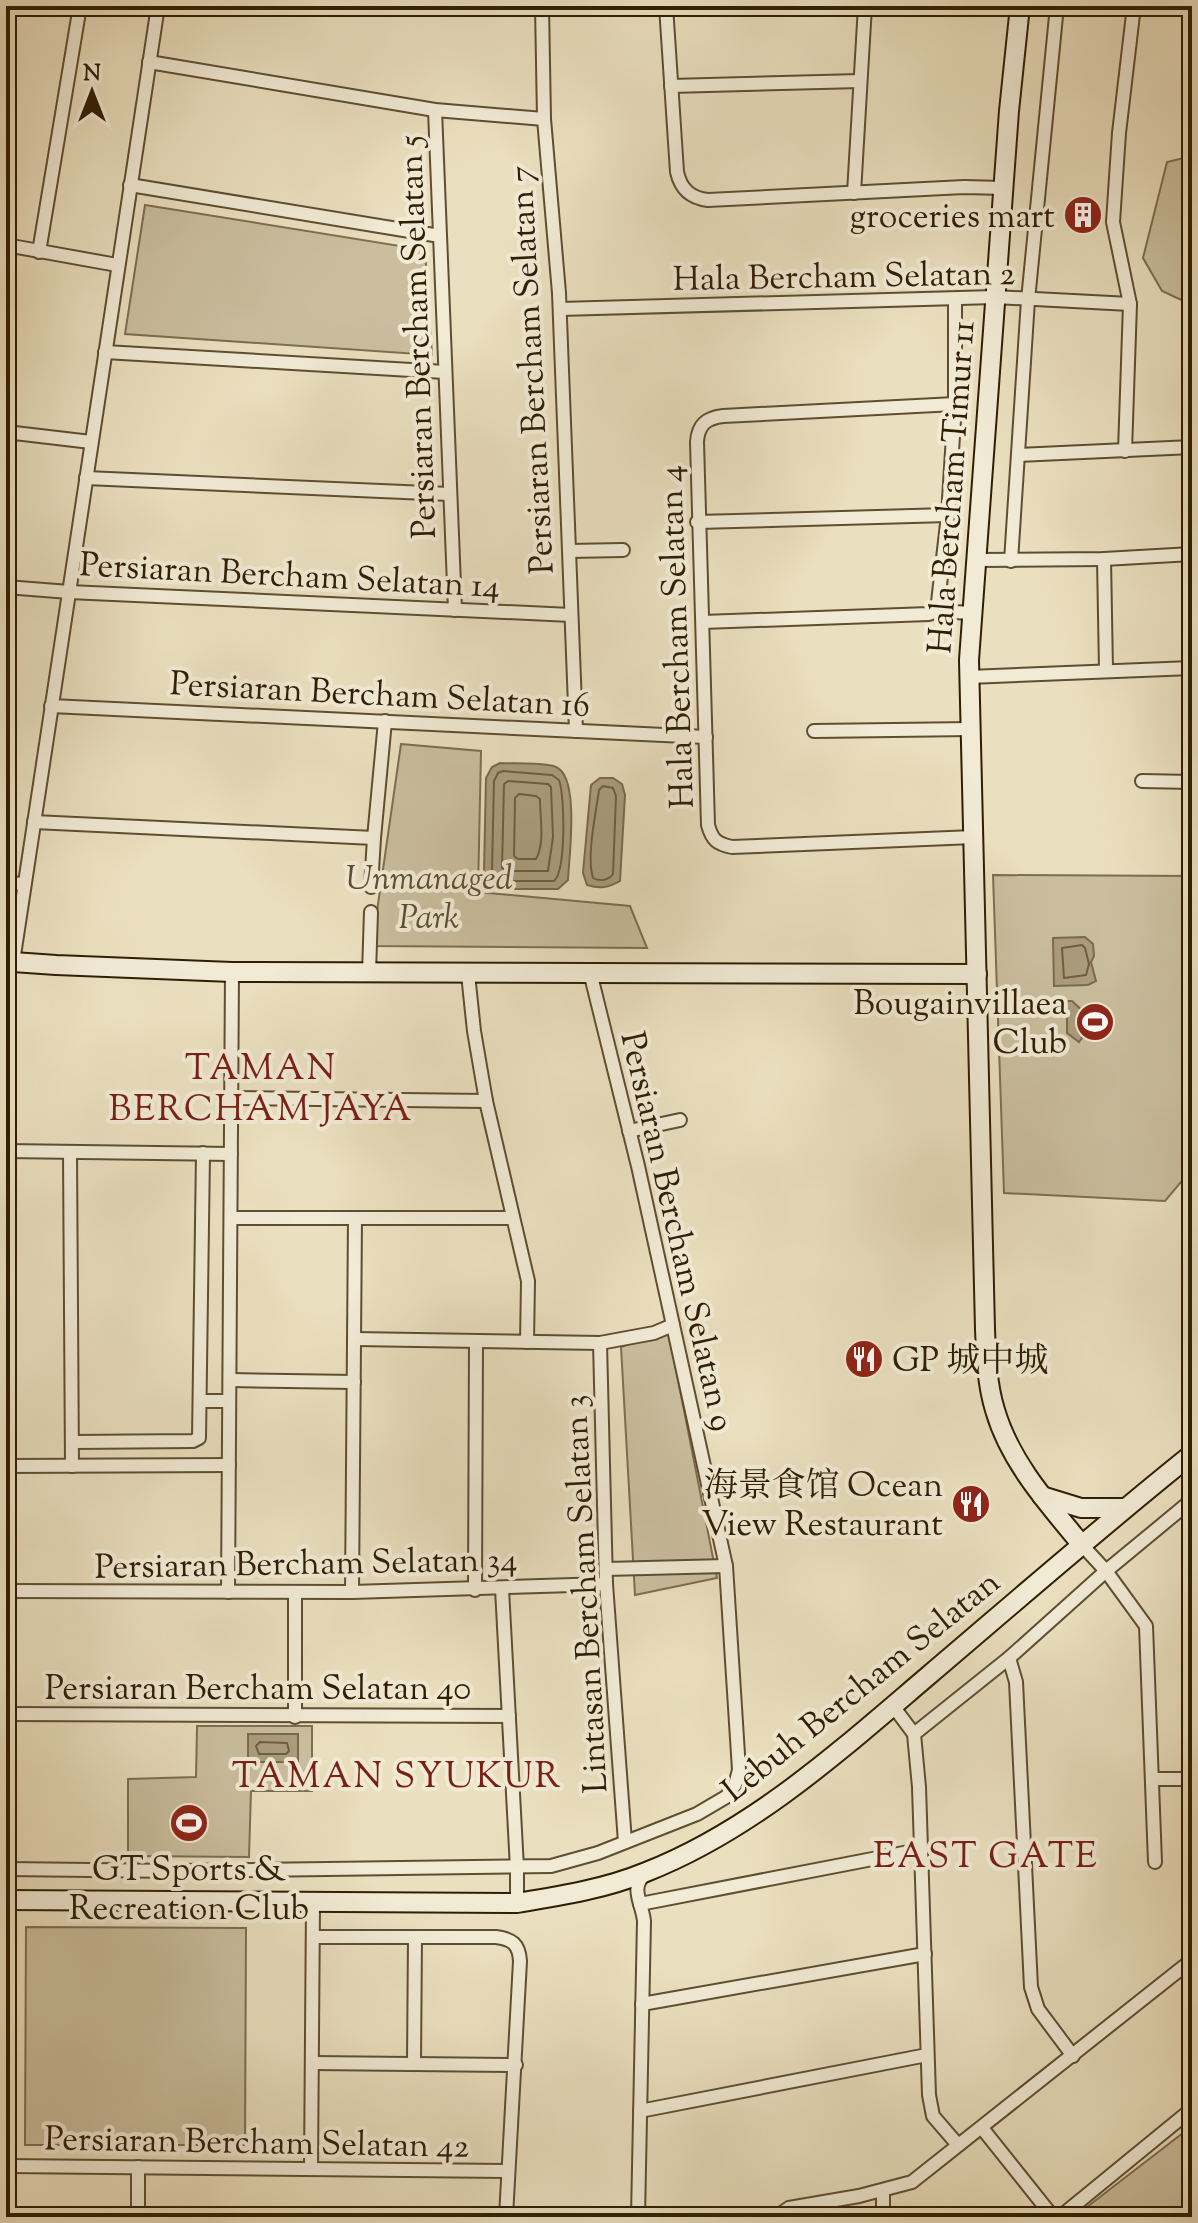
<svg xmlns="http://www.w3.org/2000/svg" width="1198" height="2223" viewBox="0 0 1198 2223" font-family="'Sorts Mill Goudy','Noto Serif SC',serif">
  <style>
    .green { fill: #cabe9e; stroke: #7d6e50; stroke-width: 2 }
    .water { fill: #ab9d7e; stroke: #7a6a4d; stroke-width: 2 }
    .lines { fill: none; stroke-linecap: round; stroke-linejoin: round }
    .shore { stroke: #6e5e40; stroke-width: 2 }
    .street-casing { stroke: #5e4e32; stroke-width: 16 }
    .secondary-casing { stroke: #301e03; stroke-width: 22 }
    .street { stroke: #f1ead5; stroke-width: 12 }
    .secondary { stroke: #f1ead5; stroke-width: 18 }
    .labels { text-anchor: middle; stroke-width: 8; stroke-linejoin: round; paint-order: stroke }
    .poi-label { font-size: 34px; fill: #301e03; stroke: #f1ead5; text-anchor: end }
    .street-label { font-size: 34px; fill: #301e03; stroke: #f1ead5 }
    .park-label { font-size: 34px; font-style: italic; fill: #5e4e32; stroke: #f1ead5 }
    .neighbourhood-label { font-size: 36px; letter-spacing: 2px; fill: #7a1f14; stroke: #f1ead5 }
  </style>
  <rect width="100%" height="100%" fill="#eadfbe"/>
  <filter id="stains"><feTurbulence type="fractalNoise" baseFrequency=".0025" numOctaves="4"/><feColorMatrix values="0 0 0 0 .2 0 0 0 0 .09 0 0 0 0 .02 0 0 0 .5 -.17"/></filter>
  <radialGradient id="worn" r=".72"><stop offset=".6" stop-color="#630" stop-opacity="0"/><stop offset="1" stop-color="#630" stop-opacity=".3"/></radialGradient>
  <g class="green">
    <polygon points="1192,156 1192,305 1162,291 1143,258 1167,162"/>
    <polygon points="145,205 425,250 432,355 125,334"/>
    <polygon points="401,744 481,751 478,892 630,906 647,948 372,946"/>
    <polygon points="993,875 1192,876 1192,1169 1165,1201 1004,1193"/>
    <polygon points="668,1329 717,1578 635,1595 621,1347"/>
    <polygon points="197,1726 312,1726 312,1791 251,1791 249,1857 128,1856 128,1779 196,1777"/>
    <polygon points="26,1927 246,1928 245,2145 25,2145"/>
    <polygon points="1192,2126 1192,2217 1074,2217"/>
  </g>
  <g class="water">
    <path d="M500,763c15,1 43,-1 56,4 24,10 13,90 12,113l-10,9h-52l-16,-4 -6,-14 2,-93 6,-11z"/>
    <path d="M600,778h13l9,6 3,11 -5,86c-12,7 -20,8 -33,4l-4,-12 8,-88z"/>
    <polygon points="1085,937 1093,944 1094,956 1091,962 1096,981 1088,985 1054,986 1053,938"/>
    <polygon points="1068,1001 1072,1001 1084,1012 1081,1024 1084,1035 1079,1042 1067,1033 1067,1014 1062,1008"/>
    <rect x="248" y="1734" width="50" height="28"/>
  </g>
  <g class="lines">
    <g class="shore">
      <path d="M503,771l49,4 7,5c6,16 7,91 -5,101h-47l-12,-5 -3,-7 2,-88 4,-8z"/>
      <polygon points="508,781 548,784 551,787 553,837 548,871 508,871 502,868 504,784"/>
      <path d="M603,786l10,2 3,8 -3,78c-4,6 -13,8 -20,4 -7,-22 3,-64 6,-88z"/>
      <path d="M519,794l17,2 4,3c0,18 5,45 -4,60h-18l-4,-3 1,-58z"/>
      <polygon points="1082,945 1085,948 1089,964 1086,975 1064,978 1062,948"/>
      <polygon points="260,1742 287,1743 289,1751 286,1754 259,1754 256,1746"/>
    </g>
    <g class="street-casing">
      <g id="street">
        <polyline points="542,6 544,119 559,293 576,731"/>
        <path d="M666,6l11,166c4,18 14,26 31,28l256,-13 40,1"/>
        <polyline points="149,62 435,110 544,119"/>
        <polyline points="671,86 860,81"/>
        <polyline points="435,110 455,610"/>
        <polyline points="130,185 440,236"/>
        <polyline points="854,193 865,6"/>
        <polyline points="6,245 117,265"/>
        <polyline points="39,252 80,6"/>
        <polyline points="560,309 995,297 1130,304"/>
        <polyline points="105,352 445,372"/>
        <path d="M955,404l-232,12c-17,2 -25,9 -26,26l11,383c4,15 9,19 24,22l242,-10"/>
        <polyline points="6,432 91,442"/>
        <polyline points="1125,451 1130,304 1113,222 1119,133 1134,6"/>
        <polyline points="1018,455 1192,447"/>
        <polyline points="86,478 450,494"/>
        <polyline points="697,522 948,515"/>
        <polyline points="569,551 623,550"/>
        <polyline points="1104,559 1106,670"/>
        <polyline points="975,560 1104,559 1192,554"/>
        <polyline points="1011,561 1028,300 1057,6"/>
        <polyline points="6,587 69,592 571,615"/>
        <polyline points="937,611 971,613"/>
        <polyline points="703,622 929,614 937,611 948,515 955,404 955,300"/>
        <polyline points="969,677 1192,668"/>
        <polyline points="51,706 706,737"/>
        <polyline points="814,731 971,729"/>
        <polyline points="1142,781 1192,782"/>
        <polyline points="34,822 374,838 385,721"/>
        <polyline points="6,883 24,884"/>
        <polyline points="371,887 374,838"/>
        <polyline points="13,962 158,6"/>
        <polyline points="369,973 371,912"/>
        <polyline points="468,974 474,1031 486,1101 528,1281 527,1342"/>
        <polyline points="231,1098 486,1101"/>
        <polyline points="629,1131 680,1120"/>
        <polyline points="6,1151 231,1154"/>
        <polyline points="70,1152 72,1466"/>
        <polyline points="231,1218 513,1218"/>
        <polyline points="355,1339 600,1343 654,1333 673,1325"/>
        <polyline points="600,1343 606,1584 625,1842"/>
        <polyline points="230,1380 354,1382"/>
        <polyline points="200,1401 229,1401"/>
        <polyline points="72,1442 193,1441 199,1438 203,1153"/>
        <polyline points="6,1466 229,1465"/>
        <polyline points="1082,1545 1106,1571 1146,1626 1155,1862"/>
        <polyline points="606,1569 726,1566"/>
        <polyline points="502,1589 517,1868 517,1903"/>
        <polyline points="475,1590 476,1341"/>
        <polyline points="6,1591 352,1592 606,1584"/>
        <polyline points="228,1592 232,972"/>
        <polyline points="352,1592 355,1218"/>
        <polyline points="1009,1658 1106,1571 1192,1500"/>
        <polyline points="893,1706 914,1734 919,1787 929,2095 933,2116 958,2145"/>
        <polyline points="6,1714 509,1716"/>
        <polyline points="295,1717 295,1592"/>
        <polyline points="914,1734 1009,1658 1016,1682 1031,1987 1038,2009 1073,2056"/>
        <polyline points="1153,1779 1192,1779"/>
        <polyline points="6,1869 176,1871 551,1866 598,1853 697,1814 726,1797 735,1785 739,1770 726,1566 638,1166 590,972"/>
        <polyline points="640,1904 919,1850"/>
        <path d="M314,1937h182c16,2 23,7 24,24l-14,256"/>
        <polyline points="642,2004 925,1954"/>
        <polyline points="312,2063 516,2065"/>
        <polyline points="414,2063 415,1937"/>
        <polyline points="640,2111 927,2055"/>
        <polyline points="982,2128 1053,2217"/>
        <polyline points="6,2166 507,2171"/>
        <polyline points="311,2169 313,1903"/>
        <polyline points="883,2191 883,2217"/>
        <polyline points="138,2217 138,2167"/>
        <path d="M638,2217l6,-296c-2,-19 -15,-33 2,-48"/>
        <polyline points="776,2217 789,2208 859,2196 912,2182 1192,1960"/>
        <polyline points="1060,2217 1192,2109"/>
      </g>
    </g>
    <g class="secondary-casing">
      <g id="secondary">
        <path d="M1020,6l-11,105 -40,549 16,669c1,27 2,55 10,81 15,52 53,94 87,135"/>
        <polyline points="6,958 13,962 56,965 232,972 977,974"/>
        <polyline points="1042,1496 1081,1508 1125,1508"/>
        <path d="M6,1900l511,3c43,-7 88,-14 129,-31 107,-42 195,-122 282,-196 87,-74 174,-150 264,-222"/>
      </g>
    </g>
    <use href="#street" class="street"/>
    <use href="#secondary" class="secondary"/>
  </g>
  <defs>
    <g id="building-disc" transform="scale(2)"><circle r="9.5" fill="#8f2418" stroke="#f1ead5"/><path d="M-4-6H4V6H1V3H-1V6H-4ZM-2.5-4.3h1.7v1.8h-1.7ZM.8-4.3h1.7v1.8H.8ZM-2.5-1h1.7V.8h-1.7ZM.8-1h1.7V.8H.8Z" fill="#fff"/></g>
    <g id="stadium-disc" transform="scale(2)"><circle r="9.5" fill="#8f2418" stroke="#f1ead5"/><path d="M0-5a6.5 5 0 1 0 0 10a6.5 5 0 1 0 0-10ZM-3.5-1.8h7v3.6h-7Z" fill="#fff"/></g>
    <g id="restaurant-disc" transform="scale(2)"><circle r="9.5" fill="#8f2418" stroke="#f1ead5"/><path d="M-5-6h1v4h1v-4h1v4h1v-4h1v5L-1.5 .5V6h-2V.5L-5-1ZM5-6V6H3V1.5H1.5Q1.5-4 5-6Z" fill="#fff"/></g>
  </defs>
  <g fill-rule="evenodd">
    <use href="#building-disc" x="1083" y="215"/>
    <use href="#stadium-disc" x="1095" y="1022"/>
    <use href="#restaurant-disc" x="864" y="1359"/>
    <use href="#restaurant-disc" x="971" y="1504"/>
    <use href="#stadium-disc" x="189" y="1823"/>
  </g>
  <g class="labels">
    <g class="poi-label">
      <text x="1055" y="227">groceries mart</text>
      <text x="1067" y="1014">Bougainvillaea<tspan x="1067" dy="39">Club</tspan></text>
      <text x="892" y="1371" text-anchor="start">GP 城中城</text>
      <text x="943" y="1496">海景食馆 Ocean<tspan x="943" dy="39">View Restaurant</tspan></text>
      <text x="189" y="1880" text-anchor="middle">GT Sports &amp;<tspan x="189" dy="39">Recreation Club</tspan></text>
    </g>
    <g class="street-label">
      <text transform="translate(844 275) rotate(-1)" y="12">Hala Bercham Selatan 2</text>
      <text transform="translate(416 337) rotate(-92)" y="12">Persiaran Bercham Selatan 5</text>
      <text transform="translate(530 370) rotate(-93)" y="12">Persiaran Bercham Selatan 7</text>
      <text transform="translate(950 487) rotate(-86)" y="12">Hala Bercham Timur 11</text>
      <text transform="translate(290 574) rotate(3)" y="12">Persiaran Bercham Selatan 14</text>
      <text transform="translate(675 637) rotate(-92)" y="12">Hala Bercham Selatan 4</text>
      <text transform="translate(380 693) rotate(3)" y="12">Persiaran Bercham Selatan 16</text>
      <text transform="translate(679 1231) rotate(77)" y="12">Persiaran Bercham Selatan 9</text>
      <text transform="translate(306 1562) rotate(-1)" y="12">Persiaran Bercham Selatan 34</text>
      <text transform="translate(584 1594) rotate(-93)" y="12">Lintasan Bercham Selatan 3</text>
      <text transform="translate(860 1685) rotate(-39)" y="12">Lebuh Bercham Selatan</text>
      <text x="258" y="1699">Persiaran Bercham Selatan 40</text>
      <text transform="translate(257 2141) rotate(1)" y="12">Persiaran Bercham Selatan 42</text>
    </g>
    <g class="park-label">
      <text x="429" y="889">Unmanaged<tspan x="429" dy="39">Park</tspan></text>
    </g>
    <g class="neighbourhood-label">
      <text x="261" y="1079">TAMAN<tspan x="261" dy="41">BERCHAM JAYA</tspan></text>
      <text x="397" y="1787">TAMAN SYUKUR</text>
      <text x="986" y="1867">EAST GATE</text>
    </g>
  </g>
  <rect width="1198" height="2223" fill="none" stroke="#eadfbe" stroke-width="32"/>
  <rect x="8" y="8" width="1182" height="2207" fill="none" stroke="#301e03" stroke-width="4"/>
  <rect x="16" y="16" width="1166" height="2191" fill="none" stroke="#301e03" stroke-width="2"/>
  <g transform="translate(92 92)" stroke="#f1ead5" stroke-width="6" paint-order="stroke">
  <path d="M0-6L14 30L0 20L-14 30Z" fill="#301e03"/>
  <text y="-12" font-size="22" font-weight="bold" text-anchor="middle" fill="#301e03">N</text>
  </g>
  <rect width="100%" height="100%" filter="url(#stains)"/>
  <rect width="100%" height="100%" fill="url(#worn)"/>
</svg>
